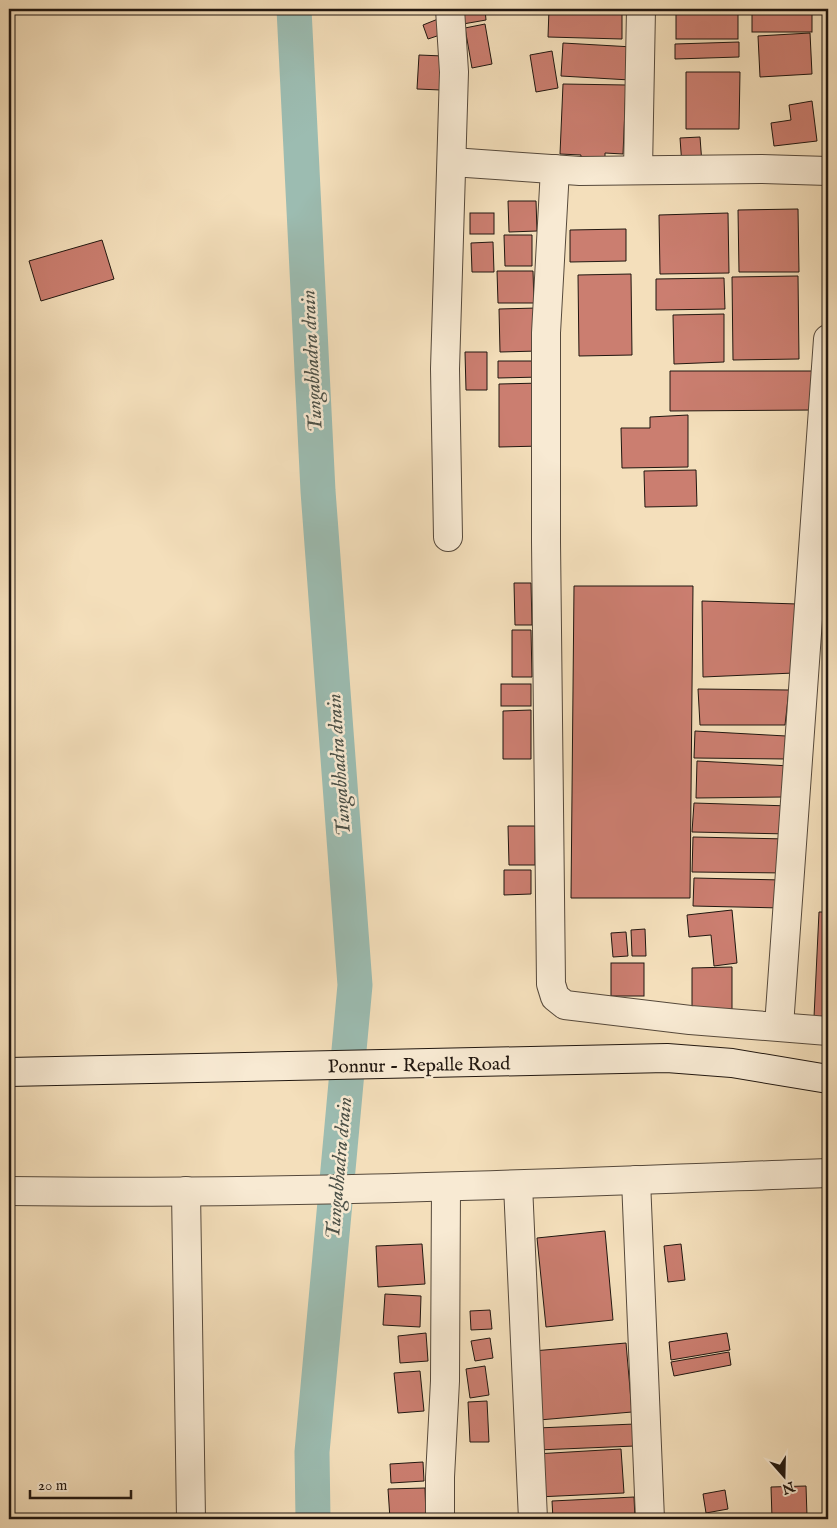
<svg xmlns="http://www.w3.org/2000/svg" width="837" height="1528" viewBox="0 0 837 1528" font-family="'IM FELL English',serif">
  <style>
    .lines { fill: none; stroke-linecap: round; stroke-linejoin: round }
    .canal { stroke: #9cbcb1; stroke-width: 35 }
    .building { fill: #cb7e70; stroke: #211710 }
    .minor-casing { stroke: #56493b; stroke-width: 30 }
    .secondary-casing { stroke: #211710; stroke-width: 30 }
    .minor { stroke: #f8ead3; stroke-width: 28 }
    .secondary { stroke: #f8ead3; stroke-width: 28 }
    .labels { text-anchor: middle; stroke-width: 5; stroke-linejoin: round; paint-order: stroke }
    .street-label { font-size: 19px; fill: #211710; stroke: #f8ead3 }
    .water-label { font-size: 20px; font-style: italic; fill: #4c5148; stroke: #f8ead3 }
  </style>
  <rect width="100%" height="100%" fill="#f4dfbb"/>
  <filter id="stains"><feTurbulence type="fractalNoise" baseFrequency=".004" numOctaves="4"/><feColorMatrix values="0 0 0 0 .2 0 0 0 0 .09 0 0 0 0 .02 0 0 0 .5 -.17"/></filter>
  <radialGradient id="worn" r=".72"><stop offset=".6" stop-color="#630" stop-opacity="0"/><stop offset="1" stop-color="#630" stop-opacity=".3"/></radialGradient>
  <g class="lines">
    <polyline class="canal" points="294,9 318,491 355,985 312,1452 313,1519"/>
  </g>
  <g class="building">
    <polygon points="463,9 485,9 486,20 463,24"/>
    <polygon points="549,9 622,9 622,39 548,37"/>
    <rect x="676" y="9" width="62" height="30"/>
    <rect x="752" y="9" width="60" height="23"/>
    <polygon points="438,19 443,34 428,39 423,25"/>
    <polygon points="485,24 492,64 472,68 465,28"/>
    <polygon points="810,33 812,74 760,77 758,36"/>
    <polygon points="739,42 739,57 675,59 675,44"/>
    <polygon points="563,43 633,47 630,80 561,76"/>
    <polygon points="552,51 558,88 536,92 530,55"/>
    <polygon points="419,55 443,56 441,90 417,89"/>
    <polygon points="686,72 740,72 739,129 686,129"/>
    <polygon points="563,84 626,85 623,154 605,153 605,164 580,163 581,155 560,154"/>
    <polygon points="812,101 817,141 774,146 771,123 791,120 789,105"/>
    <polygon points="700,137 702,164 682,166 680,138"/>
    <polygon points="508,201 536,201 537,231 509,232"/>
    <polygon points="798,209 799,272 739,272 738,210"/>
    <rect x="470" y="213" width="24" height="21"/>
    <polygon points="728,213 729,273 660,274 659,215"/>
    <polygon points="626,229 626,261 570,262 570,230"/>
    <polygon points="504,235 532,235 532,266 505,266"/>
    <polygon points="102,240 114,279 41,301 29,261"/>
    <polygon points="493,242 494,272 472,272 471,243"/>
    <polygon points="497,271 533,271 534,303 498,303"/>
    <polygon points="631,274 632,355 579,356 578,275"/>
    <polygon points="798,276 799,359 733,360 732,277"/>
    <polygon points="724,278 725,309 656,310 656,279"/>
    <polygon points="537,308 538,351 500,352 499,309"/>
    <polygon points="724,314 724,362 674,364 673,315"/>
    <polygon points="465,352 487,352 487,390 466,390"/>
    <polygon points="498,361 540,361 541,377 498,378"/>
    <polygon points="670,371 817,371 816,410 670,411"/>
    <polygon points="542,383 542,446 499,447 499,384"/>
    <polygon points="688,415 688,467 622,468 621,428 650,428 650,417"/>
    <polygon points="696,470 697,506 645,507 644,471"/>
    <polygon points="514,583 531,583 532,625 515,625"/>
    <polygon points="574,586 693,586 690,898 571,898"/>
    <polygon points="702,601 798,604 794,673 703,677"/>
    <polygon points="512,630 531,630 532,677 512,677"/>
    <rect x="501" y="684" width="30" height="22"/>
    <polygon points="698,689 789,690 785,725 700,725"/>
    <polygon points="531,710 531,759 503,759 503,711"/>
    <polygon points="695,731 786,736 786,759 694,758"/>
    <polygon points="697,761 790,766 784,797 696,798"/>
    <polygon points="694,803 790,806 789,834 692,832"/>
    <polygon points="508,826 535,826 535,865 509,865"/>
    <rect x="826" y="831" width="2" height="77"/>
    <polygon points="693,837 787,839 786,873 692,872"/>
    <polygon points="504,870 531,870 531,894 504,895"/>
    <polygon points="694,878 782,880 781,908 693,906"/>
    <polygon points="732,910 737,963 714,966 711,935 689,937 687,915"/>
    <polygon points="819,912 828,912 828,1017 814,1017"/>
    <polygon points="645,929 646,956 632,956 631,930"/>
    <polygon points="626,932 628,956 613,957 611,933"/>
    <rect x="611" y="963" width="33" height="33"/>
    <polygon points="732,967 732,1010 692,1011 692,968"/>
    <polygon points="605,1231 613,1320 546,1327 537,1238"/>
    <polygon points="422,1244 425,1284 378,1287 376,1246"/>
    <polygon points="681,1244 685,1280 668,1282 664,1246"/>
    <polygon points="385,1294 421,1296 420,1327 383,1325"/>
    <polygon points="490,1310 492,1329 471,1330 470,1311"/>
    <polygon points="426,1333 428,1361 400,1363 398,1336"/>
    <polygon points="727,1333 730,1350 671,1360 669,1342"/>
    <polygon points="490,1338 493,1358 475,1361 471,1341"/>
    <polygon points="626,1343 632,1412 539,1420 533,1351"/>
    <polygon points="729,1352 731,1365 674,1376 671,1362"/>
    <polygon points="485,1366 489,1395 470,1398 466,1369"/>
    <polygon points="420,1371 424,1411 398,1413 394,1373"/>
    <polygon points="487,1401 489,1442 470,1442 468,1402"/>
    <polygon points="635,1424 635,1446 537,1450 537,1428"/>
    <polygon points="621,1449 624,1493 537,1497 535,1454"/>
    <polygon points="423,1462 424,1481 391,1483 390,1464"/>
    <polygon points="806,1486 807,1516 772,1518 771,1487"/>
    <polygon points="425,1488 426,1518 390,1519 388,1489"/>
    <polygon points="725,1490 728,1509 706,1513 703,1494"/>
    <polygon points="634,1497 635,1519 553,1519 552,1501"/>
  </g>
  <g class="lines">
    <g class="minor-casing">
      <g id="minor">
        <polyline points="452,162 580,171 761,169 828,171"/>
        <polyline points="555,169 546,333 546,542 551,984 555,997 565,1005 690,1020 828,1031"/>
        <polyline points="638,170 641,9"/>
        <polyline points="448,537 445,369 454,72 450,9"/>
        <polyline points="779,1026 828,339"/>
        <polyline points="636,1180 650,1519"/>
        <polyline points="518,1185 533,1519"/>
        <path d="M9,1191c273,4 546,-8 819,-18"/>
        <polyline points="186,1191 191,1519"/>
        <polyline points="440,1519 440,1477 445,1381 446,1187"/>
      </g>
    </g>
    <g class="secondary-casing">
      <polyline id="secondary" points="9,1072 667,1058 732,1063 828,1079"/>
    </g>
    <use href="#minor" class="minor"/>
    <use href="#secondary" class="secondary"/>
  </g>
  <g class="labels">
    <g class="street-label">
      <text transform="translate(419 1064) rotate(-1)" y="7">Ponnur - Repalle Road</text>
    </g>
    <g class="water-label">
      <text transform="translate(311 361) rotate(-93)" y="7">Tungabhadra drain</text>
      <text transform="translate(338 765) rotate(-94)" y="7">Tungabhadra drain</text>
      <text transform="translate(338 1168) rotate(-85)" y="7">Tungabhadra drain</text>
    </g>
  </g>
  <rect width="837" height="1528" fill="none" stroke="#f4dfbb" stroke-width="30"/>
  <rect x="10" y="10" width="817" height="1508" fill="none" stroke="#211710" stroke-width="2.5"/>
  <rect x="15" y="15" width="807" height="1498" fill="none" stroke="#211710"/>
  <g transform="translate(784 1476) rotate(160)" stroke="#f8ead3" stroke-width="4" paint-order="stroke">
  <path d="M0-4L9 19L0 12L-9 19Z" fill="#211710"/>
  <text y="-8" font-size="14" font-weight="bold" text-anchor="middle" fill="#211710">N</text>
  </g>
  <path d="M30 1490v8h101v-8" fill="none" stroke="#211710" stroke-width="2.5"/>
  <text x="38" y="1490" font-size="15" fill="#211710" stroke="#f8ead3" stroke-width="4" paint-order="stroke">20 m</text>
  <rect width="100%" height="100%" filter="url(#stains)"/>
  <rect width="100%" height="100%" fill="url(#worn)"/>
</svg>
